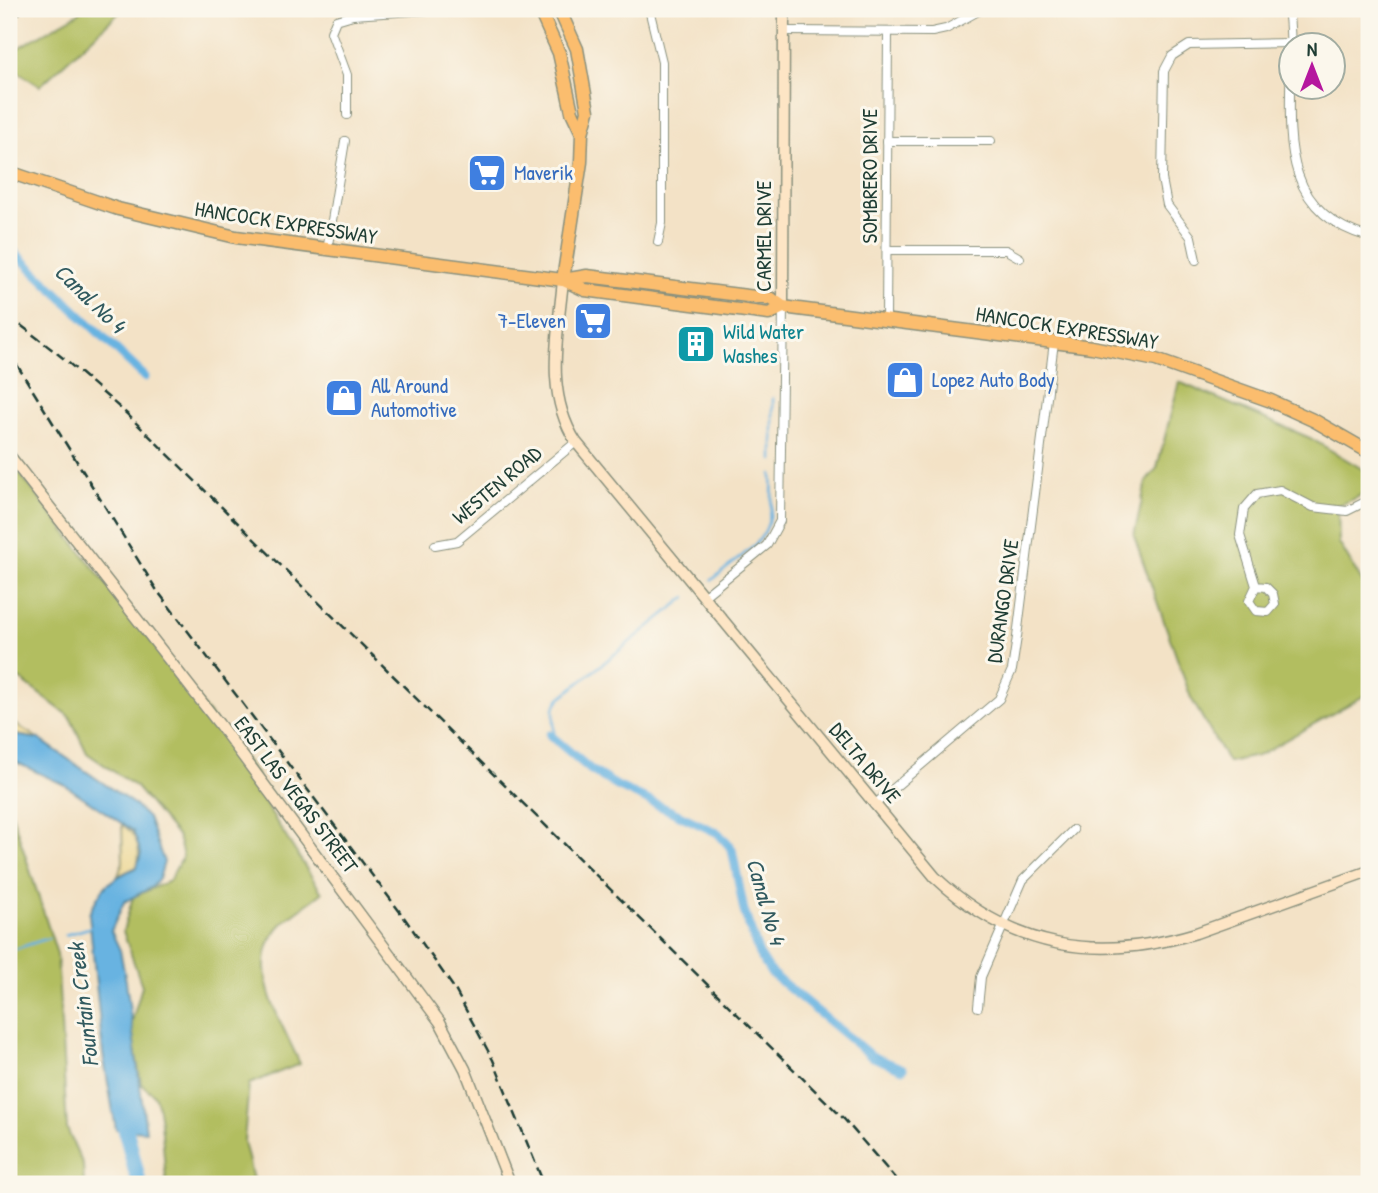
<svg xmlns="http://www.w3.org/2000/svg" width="1378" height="1193" viewBox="0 0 1378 1193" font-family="'Patrick Hand',sans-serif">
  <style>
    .green { fill: #b2be60; stroke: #687e4a; stroke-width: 2 }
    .sand { fill: #eeda9e; stroke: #868c69; stroke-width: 2 }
    .water { fill: #68b3e1; stroke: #44788a; stroke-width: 2 }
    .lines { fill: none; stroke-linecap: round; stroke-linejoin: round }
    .stream { stroke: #68b3e1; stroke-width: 2.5 }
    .canal { stroke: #68b3e1; stroke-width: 9 }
    .river { stroke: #68b3e1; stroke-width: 16 }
    .street-casing { stroke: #89907d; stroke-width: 10 }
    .secondary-casing { stroke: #89907d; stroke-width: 13 }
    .primary-casing { stroke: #89907d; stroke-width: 15 }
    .street { stroke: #fff; stroke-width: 8 }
    .secondary { stroke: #fde5c5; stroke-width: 10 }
    .primary { stroke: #fbbd6e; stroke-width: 12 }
    .rail { stroke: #1f3d34; stroke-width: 2.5; stroke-dasharray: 10 5; stroke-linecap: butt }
    .labels { text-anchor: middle; stroke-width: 6; stroke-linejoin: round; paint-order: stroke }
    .shop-label { font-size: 21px; fill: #366cbe; stroke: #fbf7ec; text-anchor: start }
    .street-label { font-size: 21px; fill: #1f3d34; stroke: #fbf7ec }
    .culture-label { font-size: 21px; fill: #0d838f; stroke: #fbf7ec; text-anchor: start }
    .water-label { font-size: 23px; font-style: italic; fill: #315a5f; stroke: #fbf7ec }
  </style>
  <rect width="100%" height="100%" fill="#fbf7ec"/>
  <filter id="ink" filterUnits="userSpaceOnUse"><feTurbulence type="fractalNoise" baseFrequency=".0143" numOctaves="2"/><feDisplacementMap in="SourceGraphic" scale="14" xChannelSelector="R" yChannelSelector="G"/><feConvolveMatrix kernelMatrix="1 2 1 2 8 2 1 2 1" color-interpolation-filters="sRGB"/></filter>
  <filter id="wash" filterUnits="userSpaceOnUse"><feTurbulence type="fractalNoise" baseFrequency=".00686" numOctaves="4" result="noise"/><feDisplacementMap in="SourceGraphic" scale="28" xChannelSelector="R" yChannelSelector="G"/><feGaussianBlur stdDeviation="1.57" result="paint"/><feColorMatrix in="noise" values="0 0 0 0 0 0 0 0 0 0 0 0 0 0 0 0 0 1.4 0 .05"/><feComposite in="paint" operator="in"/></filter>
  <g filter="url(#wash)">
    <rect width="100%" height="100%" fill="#f3e2c6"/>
    <g class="green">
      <polygon points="81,9 123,9 40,86 9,66 9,53 79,13"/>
      <path d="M1179,382l131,56 59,35c0,23 -11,25 -31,32l1,38 30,50v100l-112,63 -29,6 -37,-64 -57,-162 12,-54 11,-14z"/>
      <path d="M9,460l247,314 11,33 55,86c-13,11 -32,21 -43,34 -35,40 4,97 21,137l-51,20 -5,57 10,43h-87c-4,-19 -4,-77 -13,-89 -3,-4 -10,-8 -13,-11l-10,-59 11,-39 -19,-55 10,-34 36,-16 14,-25 -5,-19 -42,-50 -49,-34 -17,-36 -61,-46z"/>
      <polygon points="9,805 57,954 67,1129 83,1165 84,1184 9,1184"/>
    </g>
    <g class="sand">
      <polygon points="9,720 39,739 9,734"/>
      <path d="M122,824c16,11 20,25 15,43l-19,9 5,-14z"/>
    </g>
    <path class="water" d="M9,734l30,5 93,64 16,15 16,44 -5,17 -7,8 -28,15 -13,29 9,19 6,31 20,150 -30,-2 -13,-75 -14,-140c13,-29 20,-34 48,-47l4,-14 -8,-22 -68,-46 -56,-26z"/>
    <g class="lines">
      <g class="stream">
        <polyline points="773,398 773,460"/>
        <path d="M712,580c48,-40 63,-39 60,-106"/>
        <polyline points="554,739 554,708 560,698 686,597"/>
        <polyline points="65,935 92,927"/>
        <polyline points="9,951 49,938"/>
      </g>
      <g class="canal">
        <polyline points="9,247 145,377"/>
        <polyline points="550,735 591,770 617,786 718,833 732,849 744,911 759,954 771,973 871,1056 903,1069"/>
      </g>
      <polyline class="river" points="121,1110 139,1184"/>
    </g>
  </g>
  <g filter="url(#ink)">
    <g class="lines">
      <g class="street-casing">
        <g id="street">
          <polyline points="649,9 662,62 662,223 658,242"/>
          <path d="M1288,9c13,82 -31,197 81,228"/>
          <polyline points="784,31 932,32 946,29 982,9"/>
          <polyline points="347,115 347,75 331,32 336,20 353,15 444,9"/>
          <polyline points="887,141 991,141"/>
          <polyline points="887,250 1006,250 1020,258"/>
          <polyline points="327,251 345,141"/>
          <polyline points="1196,260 1191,237 1167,205 1162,179 1164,71 1172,56 1189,45 1290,43"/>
          <polyline points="886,321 888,32"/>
          <polyline points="435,545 457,541 576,442"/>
          <polyline points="1256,586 1266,587 1273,594 1275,604 1268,612 1256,611 1249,601 1256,586 1240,535 1244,509 1257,494 1280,490 1313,507 1347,511 1369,500"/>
          <polyline points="703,597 767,545 780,521 783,307"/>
          <polyline points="874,805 999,699 1012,670 1017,637 1054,342"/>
          <polyline points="978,1007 981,977 1023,880 1073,830"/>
        </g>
      </g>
      <g class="secondary-casing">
        <g id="secondary">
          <path d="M563,280c-5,56 -19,112 13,162l359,435c77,72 161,86 261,56l173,-62"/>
          <polyline points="783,307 784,9"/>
          <polyline points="9,455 219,724 440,1022 465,1069 510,1184"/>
        </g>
      </g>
      <g class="primary-casing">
        <g id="primary">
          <polyline points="539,9 559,53 572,112 582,133"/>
          <polyline points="559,9 577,49 588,111 582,133 581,162 563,280"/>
          <polyline points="9,14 15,9"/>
          <polyline points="9,172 118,209 236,237 563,280 587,276 772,299 783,307 1092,347 1156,360 1271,401 1315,421 1369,452"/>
          <polyline points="564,280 585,290 769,314 783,307"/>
        </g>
      </g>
      <use href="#street" class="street"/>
      <use href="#secondary" class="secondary"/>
      <use href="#primary" class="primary"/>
      <g class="rail">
        <polyline points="9,316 63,358 127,414 844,1119 900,1184"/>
        <polyline points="9,352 156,589 403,916 454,988 493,1060 544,1184"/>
      </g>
    </g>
  </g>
  <defs>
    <g id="supermarket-square" transform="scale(2.0125)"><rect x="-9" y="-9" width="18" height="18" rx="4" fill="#3f7fe0" stroke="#fbf7ec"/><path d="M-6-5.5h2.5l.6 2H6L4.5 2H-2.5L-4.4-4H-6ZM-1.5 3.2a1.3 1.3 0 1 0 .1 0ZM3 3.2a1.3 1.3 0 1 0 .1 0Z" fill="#fff"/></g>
    <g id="building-square" transform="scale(2.0125)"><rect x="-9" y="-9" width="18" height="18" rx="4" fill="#0f9aa8" stroke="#fbf7ec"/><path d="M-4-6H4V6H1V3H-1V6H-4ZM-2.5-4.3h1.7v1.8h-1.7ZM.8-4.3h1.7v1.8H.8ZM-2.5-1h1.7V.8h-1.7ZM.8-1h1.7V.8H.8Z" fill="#fff"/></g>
    <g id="shop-square" transform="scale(2.0125)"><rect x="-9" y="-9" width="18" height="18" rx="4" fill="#3f7fe0" stroke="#fbf7ec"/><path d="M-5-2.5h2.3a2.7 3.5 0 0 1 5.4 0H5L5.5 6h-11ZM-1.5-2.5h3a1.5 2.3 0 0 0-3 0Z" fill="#fff"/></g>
  </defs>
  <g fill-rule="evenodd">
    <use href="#supermarket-square" x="487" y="173"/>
    <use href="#supermarket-square" x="593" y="321"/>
    <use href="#building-square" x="696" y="344"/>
    <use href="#shop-square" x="905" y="380"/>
    <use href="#shop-square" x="344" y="398"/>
  </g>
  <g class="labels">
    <g class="shop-label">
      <text x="514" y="180">Maverik</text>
      <text x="566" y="328" text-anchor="end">7-Eleven</text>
      <text x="932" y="387">Lopez Auto Body</text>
      <text x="371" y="393">All Around<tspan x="371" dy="24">Automotive</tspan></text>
    </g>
    <g class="street-label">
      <text transform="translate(870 176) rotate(-90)" y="7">SOMBRERO DRIVE</text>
      <text transform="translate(286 223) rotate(9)" y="7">HANCOCK EXPRESSWAY</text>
      <text transform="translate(764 236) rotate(-90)" y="7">CARMEL DRIVE</text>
      <text transform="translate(1067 328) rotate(9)" y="7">HANCOCK EXPRESSWAY</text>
      <text transform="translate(497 485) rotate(-40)" y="7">WESTEN ROAD</text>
      <text transform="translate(1003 601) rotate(-82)" y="7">DURANGO DRIVE</text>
      <text transform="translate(865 763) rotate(50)" y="7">DELTA DRIVE</text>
      <text transform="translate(296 795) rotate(53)" y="7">EAST LAS VEGAS STREET</text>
    </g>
    <g class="culture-label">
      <text x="723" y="339">Wild Water<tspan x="723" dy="24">Washes</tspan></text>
    </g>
    <g class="water-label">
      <text transform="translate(90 298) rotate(44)" y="8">Canal No 4</text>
      <text transform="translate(766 901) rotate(74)" y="8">Canal No 4</text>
      <text transform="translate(83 1005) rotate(-97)" y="8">Fountain Creek</text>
    </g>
  </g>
  <rect width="1378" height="1193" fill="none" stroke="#fbf7ec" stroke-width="35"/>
  <g transform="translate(1312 66)"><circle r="33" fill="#fbf7ec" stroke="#a3ada2" stroke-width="2"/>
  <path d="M0-5L12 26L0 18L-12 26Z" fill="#b5179e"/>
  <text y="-10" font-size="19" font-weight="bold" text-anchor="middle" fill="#1f3d34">N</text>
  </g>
</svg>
